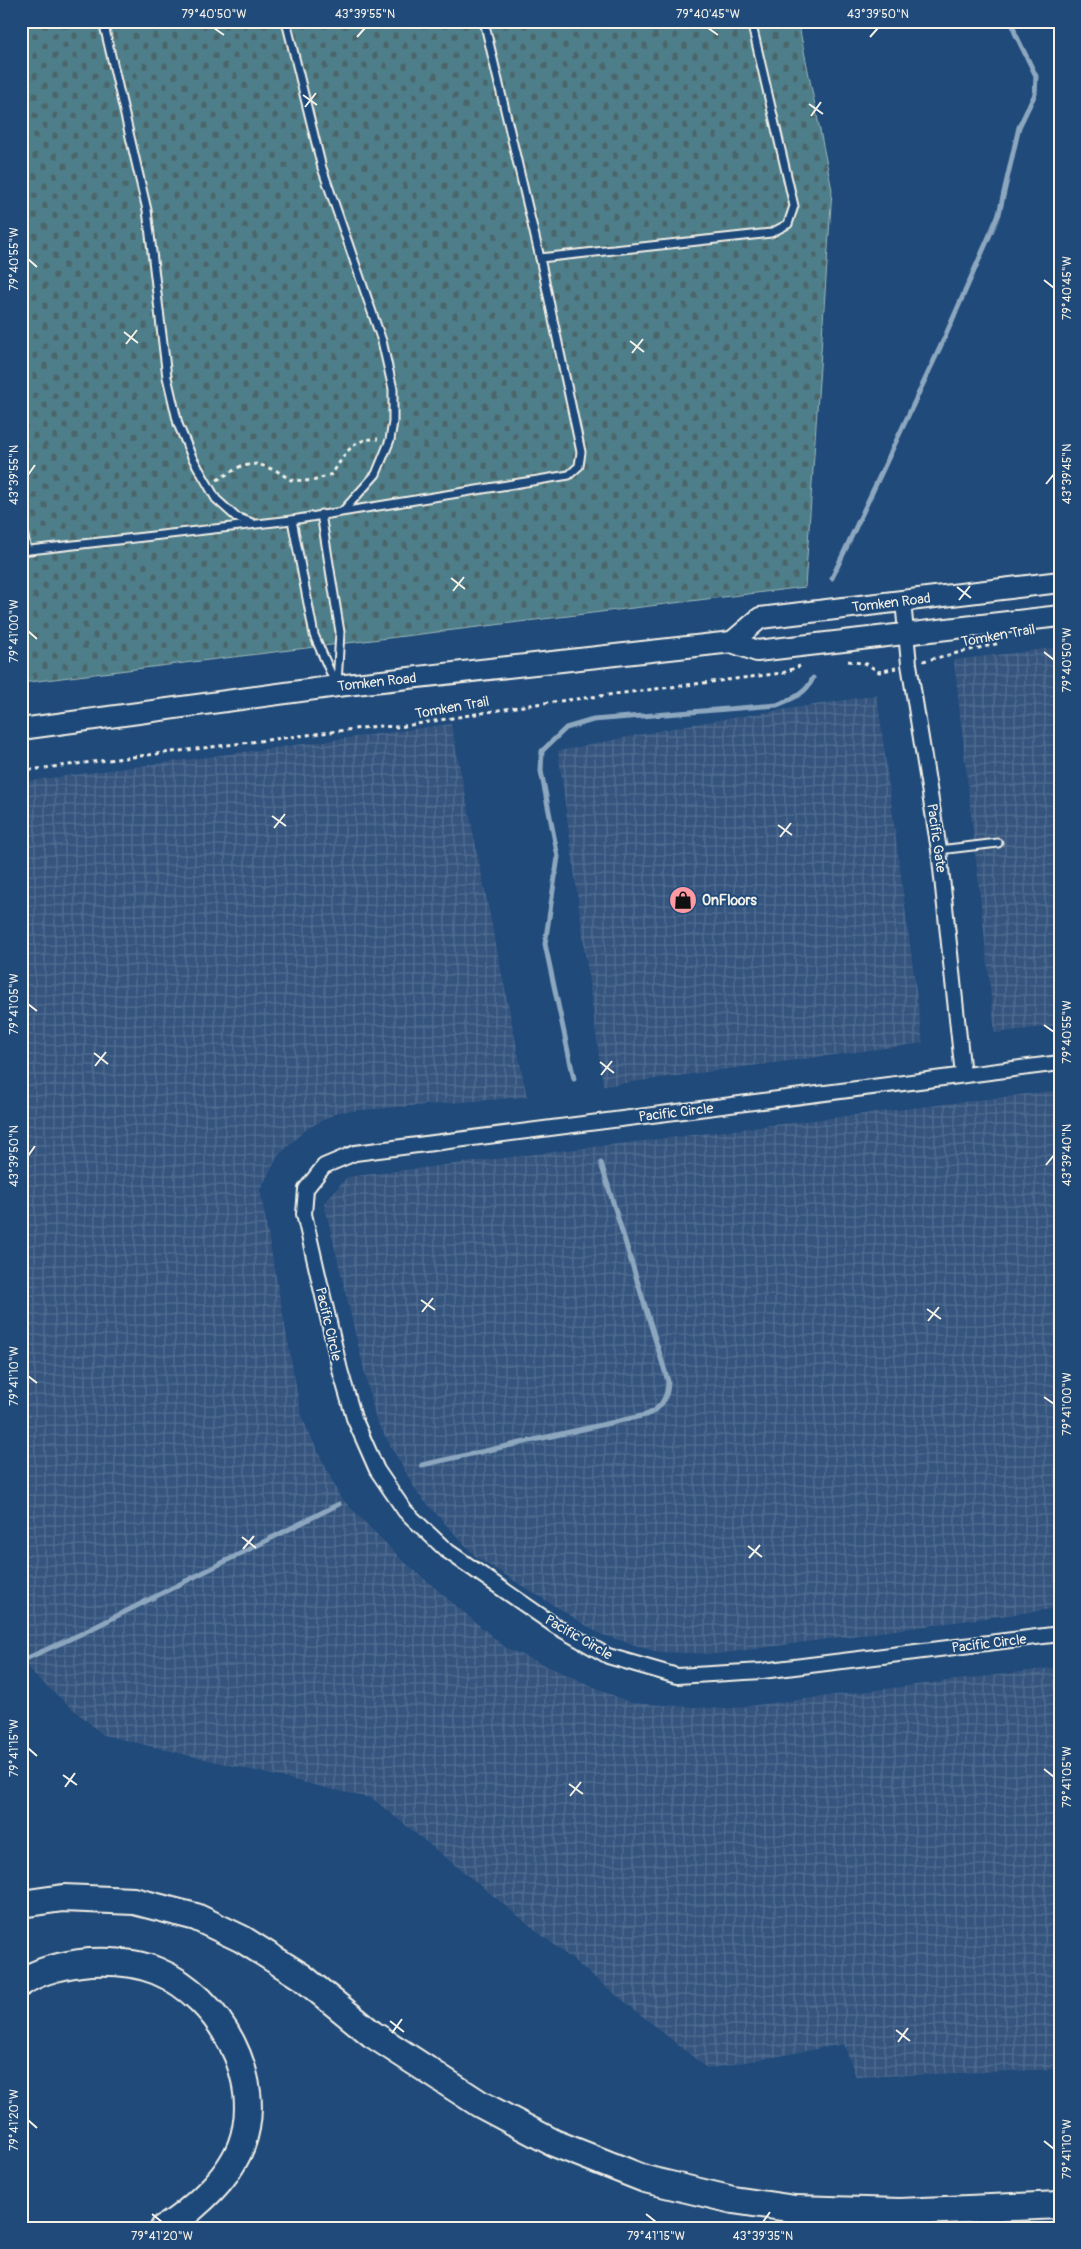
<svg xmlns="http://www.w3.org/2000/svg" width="1081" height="2249" viewBox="0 0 1081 2249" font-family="Pangolin,sans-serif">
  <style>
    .industrial { fill: url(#industrial-grid) }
    .cemetery { fill: url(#cemetery-stones); stroke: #a0b8b9 }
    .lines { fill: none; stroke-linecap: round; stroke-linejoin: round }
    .stream { stroke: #8da7bf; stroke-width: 5 }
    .lane-casing { stroke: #f4f1e8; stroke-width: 11 }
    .street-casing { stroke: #f4f1e8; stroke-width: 18 }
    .secondary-casing { stroke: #f4f1e8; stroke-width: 24 }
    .highway-casing { stroke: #f4f1e8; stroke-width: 30 }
    .path { stroke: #f4f1e8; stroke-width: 3; stroke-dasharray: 4 4; stroke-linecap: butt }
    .lane { stroke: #1f4a7a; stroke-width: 7 }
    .street { stroke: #1f4a7a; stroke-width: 14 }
    .secondary { stroke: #1f4a7a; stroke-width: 20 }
    .highway { stroke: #1f4a7a; stroke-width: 26 }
    .ticks { fill: none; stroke: #f4f1e8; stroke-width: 2 }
    .labels { text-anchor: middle; stroke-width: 4; stroke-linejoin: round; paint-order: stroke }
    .street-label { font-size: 14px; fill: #f4f1e8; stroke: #1f4a7a }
    .poi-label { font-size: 14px; font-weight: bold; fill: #f4f1e8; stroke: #1f4a7a; text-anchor: start }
    .neatline { fill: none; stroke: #f4f1e8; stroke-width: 2 }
    .ticks-label { font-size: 12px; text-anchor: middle; fill: #f4f1e8 }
  </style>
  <defs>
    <pattern id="industrial-grid" width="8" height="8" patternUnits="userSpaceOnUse" patternTransform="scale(1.25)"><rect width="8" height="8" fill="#35557f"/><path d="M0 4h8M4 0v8" fill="none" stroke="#536e91"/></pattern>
    <pattern id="cemetery-stones" width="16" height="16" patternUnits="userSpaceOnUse" patternTransform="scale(1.25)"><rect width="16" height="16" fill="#4d7e8a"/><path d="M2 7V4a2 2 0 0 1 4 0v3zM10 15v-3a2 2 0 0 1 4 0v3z" fill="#4b666b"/></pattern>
  </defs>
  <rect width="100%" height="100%" fill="#1f4a7a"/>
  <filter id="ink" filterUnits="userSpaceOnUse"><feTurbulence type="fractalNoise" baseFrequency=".02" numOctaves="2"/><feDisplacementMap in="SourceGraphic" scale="10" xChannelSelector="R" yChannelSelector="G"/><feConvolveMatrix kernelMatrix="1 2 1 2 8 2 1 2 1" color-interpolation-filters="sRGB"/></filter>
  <g filter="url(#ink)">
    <g class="industrial">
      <polygon points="1060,647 1060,1025 995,1033 954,660"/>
      <polygon points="877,695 923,1043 603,1086 558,751 693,724"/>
      <polygon points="451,724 527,1097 338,1112 305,1130 278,1156 260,1190 302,1418 340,1497 401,1559 506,1648 631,1703 725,1709 1060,1667 1060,2069 856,2077 844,2044 708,2069 373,1799 103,1735 35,1676 21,1658 21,782"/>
      <polygon points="1060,1090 1060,1608 717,1654 657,1652 600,1634 476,1557 418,1494 376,1420 324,1203 347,1177"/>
    </g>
    <polygon class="cemetery" points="21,21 798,21 832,190 805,587 21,683"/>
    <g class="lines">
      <g class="stream">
        <polyline points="832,578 944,339 999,214 1019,127 1035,94 1036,76 1015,33 1012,21"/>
        <path d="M574,1079l-29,-135 13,-87 -17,-86 1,-20 24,-23 27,-8 184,-15c15,-6 29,-11 36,-27"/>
        <path d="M422,1465l224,-50c15,-6 22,-17 22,-34l-67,-218"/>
        <polyline points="21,1661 83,1633 339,1504"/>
      </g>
      <g class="lane-casing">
        <g id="lane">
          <polyline points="103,21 147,210 167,377 178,424 192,457 216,499 236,517 252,523"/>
          <polyline points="286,21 322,168 382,341 393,389 393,422 390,440 376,474 343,511"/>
          <polyline points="484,21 540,258"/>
          <polyline points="321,514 340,632 337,684"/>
          <polyline points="292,520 314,635 336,685"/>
          <polyline points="21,524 27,550"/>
          <polyline points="21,551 292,520 569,475 579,466 581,452 540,258 771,233 788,224 794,206 751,21"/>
          <polyline points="939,850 998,843"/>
        </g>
      </g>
      <g class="street-casing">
        <g id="street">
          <polyline points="903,601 909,664 939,850 963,1075"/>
          <polyline points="1060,1063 355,1153 324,1166 306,1189 304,1214 340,1370 354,1418 377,1470 405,1511 446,1550 557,1627 608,1656 677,1676 762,1671 1060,1634"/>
        </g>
      </g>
      <g class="secondary-casing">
        <g id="secondary">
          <path id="s1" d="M732,642l28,-24 300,-36"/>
          <path id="s2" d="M21,729l316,-43 395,-44 25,9 303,-35"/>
        </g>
      </g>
      <g class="highway-casing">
        <g id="highway">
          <polyline points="21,1904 63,1898 134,1901 196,1917 242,1939 302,1977 372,2034 480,2104 554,2143 645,2179 733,2200 795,2209 900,2212 1060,2205"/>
          <path d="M21,1983c18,-13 47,-19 69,-21 22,-1 46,0 67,9 63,26 109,109 84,175 -8,20 -23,38 -38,52 -12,11 -25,23 -39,30"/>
        </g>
      </g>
      <g class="path">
        <path d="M217,480l24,-14 17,-2 19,7 14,9 22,1 19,-7c12,-18 20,-37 46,-35"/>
        <polyline points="848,661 867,664 879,672 896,668"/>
        <polyline points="923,661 1000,643"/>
        <polyline points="21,771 378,726 399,727 529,705 783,673 800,666"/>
      </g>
      <use href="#lane" class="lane"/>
      <use href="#street" class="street"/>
      <use href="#secondary" class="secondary"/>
      <use href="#highway" class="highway"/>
    </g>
  </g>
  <path class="ticks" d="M214,28l10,7M708,28l10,7M357,37l8,-9M870,37l8,-9M303,95l14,10M809,104l14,10M305,107l11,-14M811,116l10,-14M28,259l9,8M1044,280l10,8M124,332l14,11M630,341l14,11M126,344l11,-14M632,353l11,-14M28,475l7,-10M1046,484l8,-10M451,578l14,11M957,587l14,11M453,591l11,-14M959,600l11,-14M28,631l9,8M1044,652l10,8M272,816l14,10M778,825l14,10M274,828l11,-14M780,837l11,-14M28,1004l9,7M1044,1025l10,7M94,1053l14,11M600,1062l14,11M95,1066l11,-14M601,1075l11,-14M28,1156l7,-10M1046,1165l8,-10M421,1300l14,10M927,1309l14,10M422,1312l11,-14M928,1321l11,-14M28,1376l9,7M1044,1397l10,7M242,1537l14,11M748,1546l14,11M243,1549l11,-13M749,1558l11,-13M28,1748l9,8M1044,1769l10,8M63,1775l14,10M569,1784l14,10M65,1787l10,-14M570,1796l11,-14M390,2021l14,11M896,2030l14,11M392,2033l10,-14M898,2042l10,-14M28,2120l9,8M1044,2141l10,8M152,2214l10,8M646,2214l10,8M763,2222l7,-10"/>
  <defs>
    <g id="shop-disc" transform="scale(1.4375)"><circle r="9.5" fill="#ff9aa2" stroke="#1f4a7a"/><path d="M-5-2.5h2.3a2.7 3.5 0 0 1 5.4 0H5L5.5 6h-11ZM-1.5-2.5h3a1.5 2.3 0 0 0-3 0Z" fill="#111"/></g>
  </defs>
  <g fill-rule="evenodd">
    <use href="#shop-disc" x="683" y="900"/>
  </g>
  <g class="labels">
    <g class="street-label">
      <text dy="5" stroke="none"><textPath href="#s1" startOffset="169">Tomken Road</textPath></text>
      <text transform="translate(998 635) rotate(-10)" y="5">Tomken Trail</text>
      <text dy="5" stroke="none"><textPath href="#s2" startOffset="359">Tomken Road</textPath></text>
      <text transform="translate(452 707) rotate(-10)" y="5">Tomken Trail</text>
      <text transform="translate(937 838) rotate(82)" y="5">Pacific Gate</text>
      <text transform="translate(676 1112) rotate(-7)" y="5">Pacific Circle</text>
      <text transform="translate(329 1324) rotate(77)" y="5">Pacific Circle</text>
      <text transform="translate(579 1637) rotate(30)" y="5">Pacific Circle</text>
      <text transform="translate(989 1643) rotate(-7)" y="5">Pacific Circle</text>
    </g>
    <g class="poi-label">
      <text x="702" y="905">OnFloors</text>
    </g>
  </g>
  <rect width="1081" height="2249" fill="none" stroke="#1f4a7a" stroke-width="55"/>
  <rect x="28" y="28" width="1026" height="2194" class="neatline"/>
  <g class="ticks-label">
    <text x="214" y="18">79°40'50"W</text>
    <text x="365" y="18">43°39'55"N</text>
    <text x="708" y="18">79°40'45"W</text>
    <text x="878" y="18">43°39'50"N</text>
    <text transform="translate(14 259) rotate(-90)" y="4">79°40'55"W</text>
    <text transform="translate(1067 288) rotate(-90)" y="4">79°40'45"W</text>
    <text transform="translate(1067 474) rotate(-90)" y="4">43°39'45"N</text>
    <text transform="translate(14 475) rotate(-90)" y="4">43°39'55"N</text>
    <text transform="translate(14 631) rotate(-90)" y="4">79°41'00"W</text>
    <text transform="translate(1067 660) rotate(-90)" y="4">79°40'50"W</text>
    <text transform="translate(14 1004) rotate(-90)" y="4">79°41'05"W</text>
    <text transform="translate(1067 1032) rotate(-90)" y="4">79°40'55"W</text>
    <text transform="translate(1067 1155) rotate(-90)" y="4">43°39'40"N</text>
    <text transform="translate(14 1156) rotate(-90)" y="4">43°39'50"N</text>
    <text transform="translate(14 1376) rotate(-90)" y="4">79°41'10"W</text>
    <text transform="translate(1067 1404) rotate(-90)" y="4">79°41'00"W</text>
    <text transform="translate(14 1748) rotate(-90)" y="4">79°41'15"W</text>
    <text transform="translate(1067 1777) rotate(-90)" y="4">79°41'05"W</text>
    <text transform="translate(14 2120) rotate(-90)" y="4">79°41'20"W</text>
    <text transform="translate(1067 2149) rotate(-90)" y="4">79°41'10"W</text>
    <text x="162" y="2240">79°41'20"W</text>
    <text x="656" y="2240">79°41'15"W</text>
    <text x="763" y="2240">43°39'35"N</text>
  </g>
</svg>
